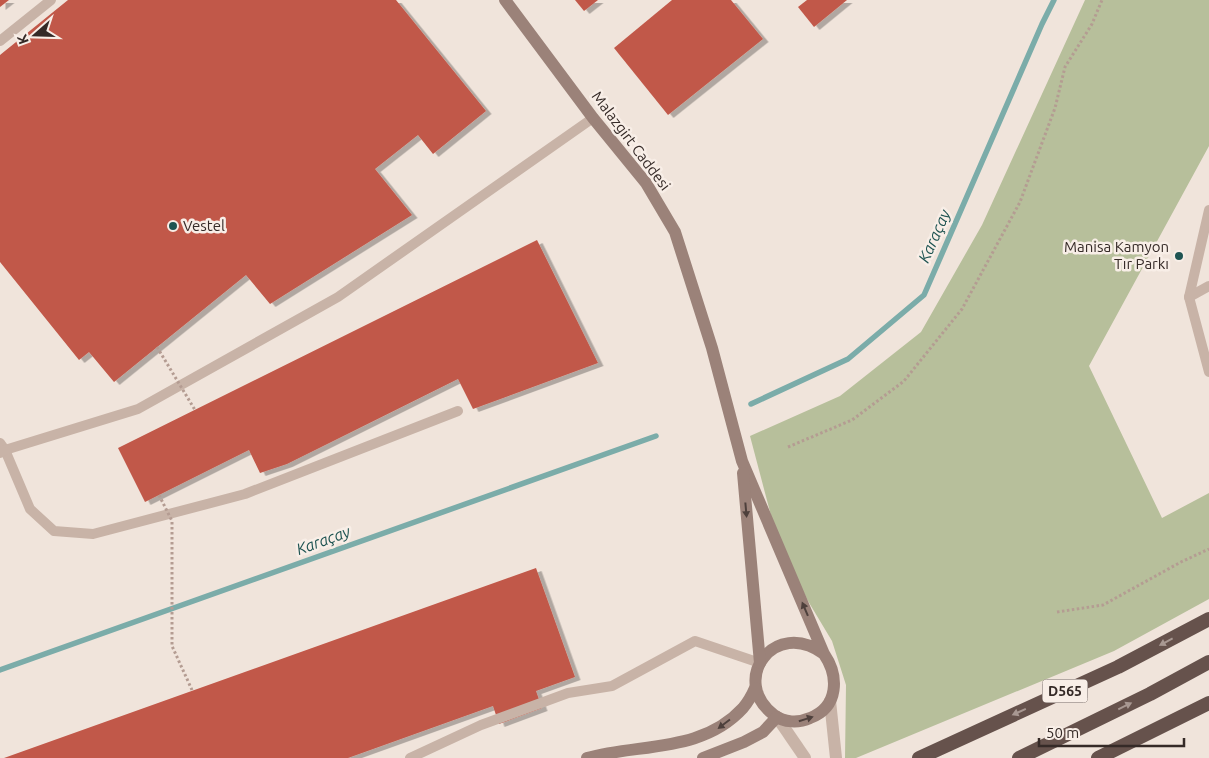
<svg xmlns="http://www.w3.org/2000/svg" width="1209" height="758" viewBox="0 0 1209 758" font-family="Ubuntu,sans-serif">
  <style>
    .green { fill: #b7bf9b }
    .lines { fill: none; stroke-linecap: round; stroke-linejoin: round }
    .stream { stroke: #7baca9; stroke-width: 5.5 }
    .building { fill: #c15849; filter: url(#shadow) }
    .path { stroke: #b49c92; stroke-width: 3; stroke-dasharray: 2.5 2.5; stroke-linecap: butt }
    .service { stroke: #c8b3a7; stroke-width: 10 }
    .tertiary { stroke: #c8b3a7; stroke-width: 12 }
    .secondary { stroke: #9b8279; stroke-width: 12 }
    .trunk { stroke: #66524c; stroke-width: 14 }
    .path-bridge { stroke: #b49c92; stroke-width: 3; stroke-dasharray: 2.5 2.5; stroke-linecap: butt }
    .oneway { fill: #4e403c }
    .oneway2 { fill: #a89892 }
    .poi-dot { fill: #1f5452; stroke: #f8eee7; stroke-width: 2 }
    .labels { text-anchor: middle; stroke-width: 5; stroke-linejoin: round; paint-order: stroke }
    .shield { fill: #f8eee7; stroke: #706561; stroke-width: 1 }
    .shield-label { font-size: 14px; font-weight: bold; fill: #352a27 }
    .street-label { font-size: 15px; fill: #352a27; stroke: #f8eee7 }
    .poi-label { font-size: 15px; fill: #352a27; stroke: #f8eee7; text-anchor: start }
    .water-label { font-size: 16px; font-style: italic; fill: #1f5452; stroke: #f8eee7 }
  </style>
  <defs>
    <filter id="shadow"><feDropShadow dx="5.5" dy="3" stdDeviation="0" flood-color="#0004"/></filter>
  </defs>
  <rect width="100%" height="100%" fill="#f0e4db"/>
  <polygon class="green" points="1085,0 1209,0 1209,146 1089,366 1162,518 1209,493 1209,599 1114,651 856,758 845,758 846,685 832,641 808,601 778,542 750,436 840,396 921,332 982,225"/>
  <g class="lines">
    <g class="stream">
      <polyline points="751,404 848,359 924,295 1042,24 1054,0"/>
      <polyline points="0,670 656,436"/>
    </g>
  </g>
  <g class="building">
    <polygon points="0,0 9,0 0,7"/>
    <polygon points="68,0 396,0 486,111 433,154 418,135 375,169 412,215 270,304 246,275 114,382 89,352 79,360 0,262 0,55"/>
    <polygon points="575,0 598,0 584,11"/>
    <polygon points="672,0 731,0 763,39 668,115 614,48"/>
    <polygon points="807,0 847,0 814,27 798,7"/>
    <polygon points="537,240 598,363 473,409 458,379 287,464 260,473 249,450 145,502 118,448"/>
    <polygon points="536,568 575,677 536,691 542,708 499,724 493,706 348,758 4,758"/>
  </g>
  <g class="lines">
    <g class="path">
      <polyline points="788,447 852,420 904,381 962,309 1020,202 1055,108 1065,67 1092,24 1102,0"/>
      <polyline points="1057,612 1103,605 1181,562 1209,549"/>
    </g>
    <g class="service">
      <polyline points="0,41 51,0"/>
      <polyline points="1209,210 1189,297 1209,372"/>
      <polyline points="1189,297 1209,286"/>
      <polyline points="0,443 5,450 30,509 54,531 93,534 245,494 458,411"/>
      <polyline points="0,453 5,450 138,409 338,297 593,118"/>
      <polyline points="410,758 481,725 568,693 612,686 695,641 760,663"/>
    </g>
    <g class="tertiary">
      <polyline points="830,701 836,758"/>
      <polyline points="777,717 805,758"/>
    </g>
    <g class="secondary">
      <path d="M505,0l88,118 53,65 29,49 37,116 30,113 82,193c15,22 15,53 -14,64 -11,5 -26,5 -36,-3 -45,-34 0,-98 50,-61"/>
      <polyline points="743,473 760,663"/>
      <path d="M587,758c53,-15 115,-5 156,-50 5,-6 9,-13 12,-20"/>
      <polyline points="703,758 744,742 763,732 777,717"/>
    </g>
    <g class="trunk">
      <polyline points="919,758 1118,667 1209,619"/>
      <polyline points="1019,758 1150,694 1209,662"/>
      <polyline points="1098,758 1209,703"/>
    </g>
    <g class="path-bridge">
      <polyline points="157,347 195,410"/>
      <polyline points="159,495 172,521 172,646 192,690"/>
    </g>
  </g>
  <defs><path id="oneway-solid" d="M-6-.8H1V-3.2L6.5 0L1 3.2V.8H-6Z" transform="scale(1.25)"/></defs>
  <g class="oneway">
    <use href="#oneway-solid" transform="translate(746 510) rotate(85)"/>
    <use href="#oneway-solid" transform="translate(805 609) rotate(-113)"/>
    <use href="#oneway-solid" transform="translate(806 719) rotate(-17)"/>
    <use href="#oneway-solid" transform="translate(724 724) rotate(143)"/>
  </g>
  <g class="oneway2">
    <use href="#oneway-solid" transform="translate(1166 642) rotate(152)"/>
    <use href="#oneway-solid" transform="translate(1125 706) rotate(-26)"/>
    <use href="#oneway-solid" transform="translate(1019 712) rotate(156)"/>
  </g>
  <g class="poi-dot">
    <circle cx="173" cy="226" r="5"/>
    <circle cx="1179" cy="256" r="5"/>
  </g>
  <g class="labels">
    <rect class="shield" x="1042.5" y="679.5" width="45" height="23" rx="4"/>
    <g class="shield-label">
      <text x="1065" y="696">D565</text>
    </g>
    <g class="street-label">
      <text transform="translate(631 141) rotate(53)" y="5">Malazgirt Caddesi</text>
    </g>
    <g class="poi-label">
      <text x="183" y="231">Vestel</text>
      <text x="1169" y="252" text-anchor="end">Manisa Kamyon<tspan x="1169" dy="17">Tır Parkı</tspan></text>
    </g>
    <g class="water-label">
      <text transform="translate(934 236) rotate(-66)" y="6">Karaçay</text>
      <text transform="translate(323 540) rotate(-20)" y="6">Karaçay</text>
    </g>
  </g>
  <g transform="translate(35 35) rotate(250)" stroke="#f8eee7" stroke-width="4" paint-order="stroke">
  <path d="M0-4L9 19L0 12L-9 19Z" fill="#352a27"/>
  <text y="-8" font-size="14" font-weight="bold" text-anchor="middle" fill="#352a27">K</text>
  </g>
  <path d="M1039 738v8h145v-8" fill="none" stroke="#352a27" stroke-width="2.5"/>
  <text x="1046" y="738" font-size="15" fill="#352a27" stroke="#f8eee7" stroke-width="4" paint-order="stroke">50 m</text>
</svg>
